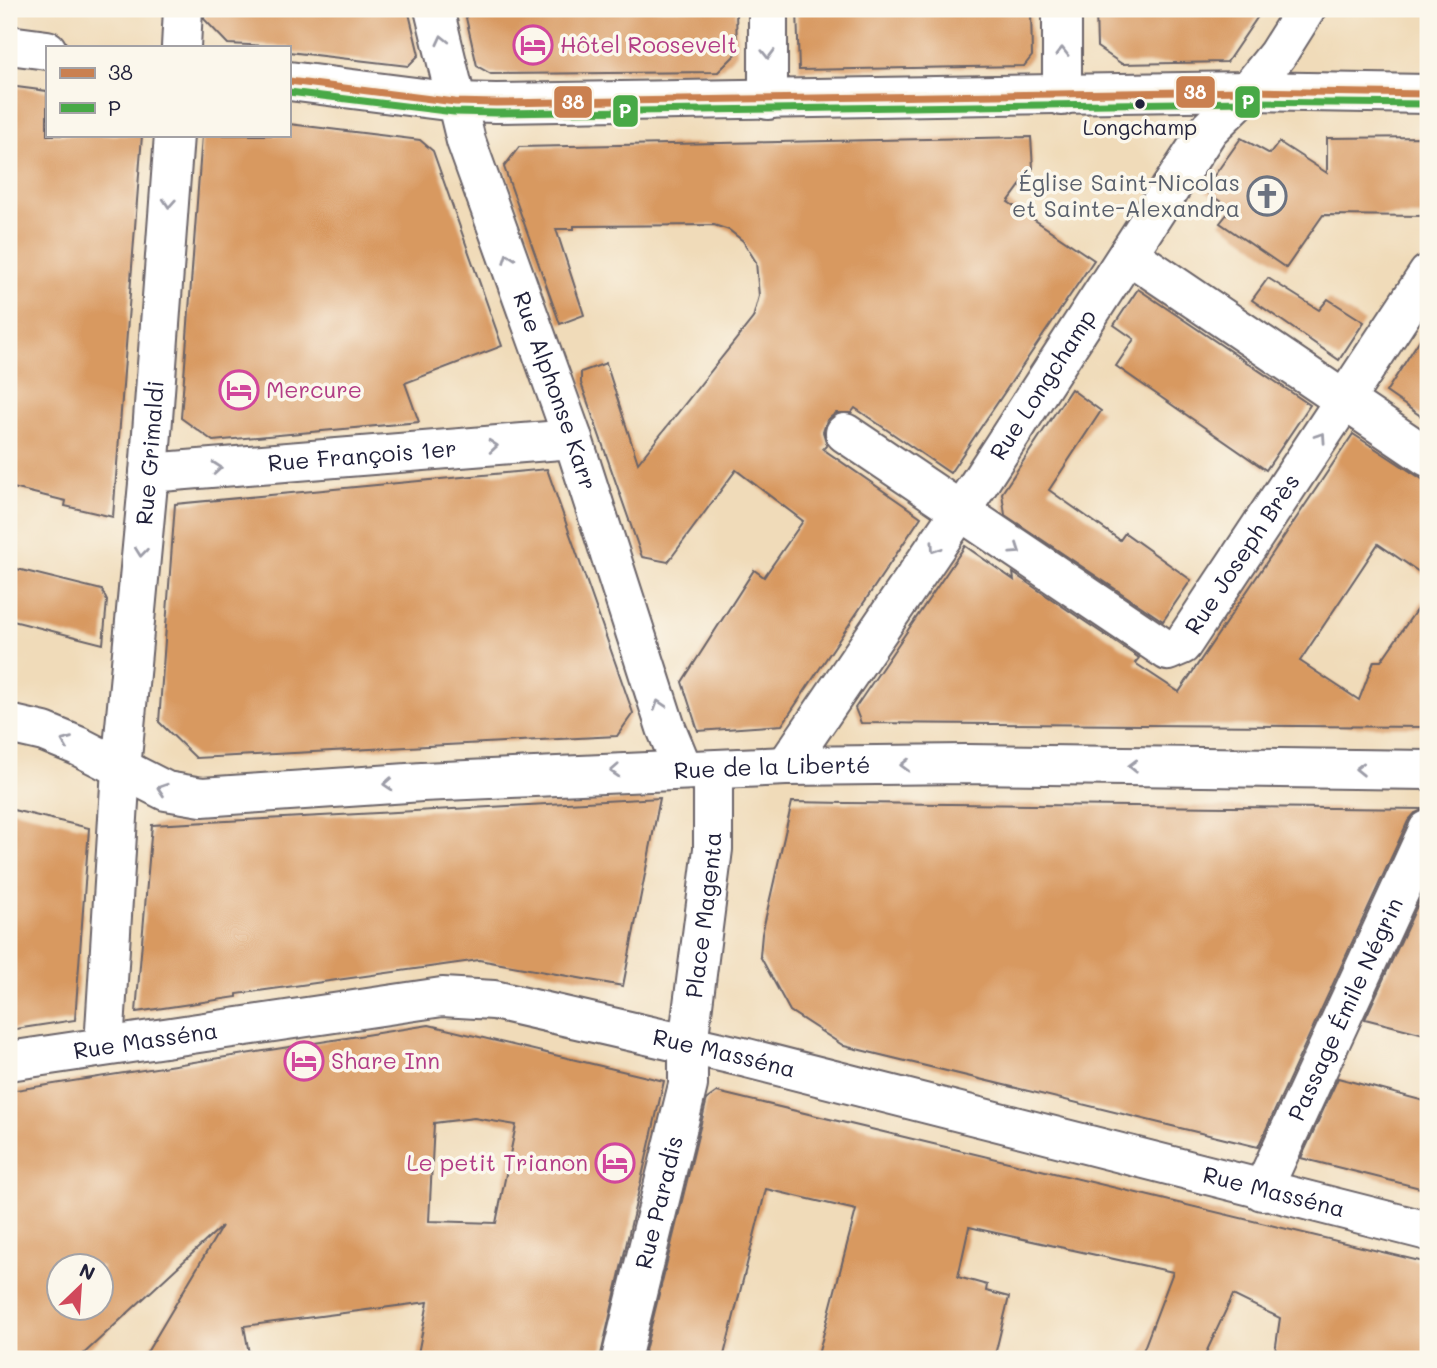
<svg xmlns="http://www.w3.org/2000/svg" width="1437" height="1368" viewBox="0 0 1437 1368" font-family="Mali,sans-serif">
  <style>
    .building { fill: #d89961; fill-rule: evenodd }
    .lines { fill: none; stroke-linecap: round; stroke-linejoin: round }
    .street-casing { stroke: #6a6367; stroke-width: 42 }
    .secondary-casing { stroke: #6a6367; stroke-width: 42 }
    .street { stroke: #fff; stroke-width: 38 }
    .secondary { stroke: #fff; stroke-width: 38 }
    .bus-1-casing { stroke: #fbf7ec; stroke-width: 12 }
    .bus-2-casing { stroke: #fbf7ec; stroke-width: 12 }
    .bus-1 { stroke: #ca8050; stroke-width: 7 }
    .bus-2 { stroke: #48a946; stroke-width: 7 }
    .oneway { stroke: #9c9ca7 }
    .bus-dot { fill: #22223b; stroke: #fbf7ec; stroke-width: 2.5 }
    .labels { text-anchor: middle; stroke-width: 7; stroke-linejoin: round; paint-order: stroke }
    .bus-label { font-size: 21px; fill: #22223b; stroke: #fbf7ec }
    .hotel-label { font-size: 23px; fill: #b23c85; stroke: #fbf7ec; text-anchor: start }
    .worship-label { font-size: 23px; fill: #5b616d; stroke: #fbf7ec; text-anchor: end }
    .street-label { font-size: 23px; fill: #22223b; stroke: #fbf7ec }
    .line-badge { stroke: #fbf7ec; stroke-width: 2.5 }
    .badge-label { font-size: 19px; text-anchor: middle; font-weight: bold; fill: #fff }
  </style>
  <rect width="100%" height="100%" fill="#fbf7ec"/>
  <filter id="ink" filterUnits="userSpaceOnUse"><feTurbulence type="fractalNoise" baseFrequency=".0143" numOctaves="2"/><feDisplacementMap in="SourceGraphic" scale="14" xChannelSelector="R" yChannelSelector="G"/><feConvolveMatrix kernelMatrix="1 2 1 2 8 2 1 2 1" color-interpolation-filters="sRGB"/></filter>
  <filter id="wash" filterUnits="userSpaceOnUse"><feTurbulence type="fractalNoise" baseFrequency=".00686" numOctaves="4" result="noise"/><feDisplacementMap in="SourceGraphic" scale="28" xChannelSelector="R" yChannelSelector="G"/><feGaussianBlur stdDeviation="1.57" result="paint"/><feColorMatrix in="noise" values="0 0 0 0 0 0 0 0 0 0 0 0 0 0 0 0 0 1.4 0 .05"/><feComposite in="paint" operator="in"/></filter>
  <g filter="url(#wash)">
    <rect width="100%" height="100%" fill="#f0dbb9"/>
    <g id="blocks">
      <g class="building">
        <polygon points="205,9 408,9 419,55 408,66 289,52 289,47 228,44 204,19"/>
        <polygon points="464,9 736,9 737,53 718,72 491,74 477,66"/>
        <polygon points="797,9 1031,9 1032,56 1024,66 799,70"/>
        <polygon points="1096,9 1263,9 1227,62 1122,64 1097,47"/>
        <polygon points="9,86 47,91 47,135 142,135 113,517 65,506 66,501 9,487"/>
        <polygon points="289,124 420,140 433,151 502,346 405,383 419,422 213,441 181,418 202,135 289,135"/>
        <polygon points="1031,137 1033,168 1008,202 1094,260 950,473 855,408 851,413 836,413 827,420 823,432 827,445 823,449 921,517 782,725 698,731 682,682 754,570 764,577 803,521 736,470 668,562 642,557 581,383 581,372 606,363 638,463 753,318 759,296 756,262 743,241 729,230 714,225 574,226 574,229 556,229 584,315 560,324 504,167 519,147"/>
        <polygon points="1428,137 1428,216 1323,215 1286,268 1220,223 1231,209 1204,190 1241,138 1270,154 1279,142 1327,173 1327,138"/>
        <polygon points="1268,278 1319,310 1328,299 1364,322 1339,360 1252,300"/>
        <polygon points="1138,289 1310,405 1266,470 1116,366 1134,339 1114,325"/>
        <polygon points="1428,327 1428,421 1386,392"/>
        <polygon points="1071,389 1101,411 1049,490 1120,540 1125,533 1191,580 1163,621 1005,515 1002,493"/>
        <polygon points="1353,434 1428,483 1428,578 1378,544 1300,661 1359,700 1374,661 1381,661 1428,593 1428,727 861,723 855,708 965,546 1014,580 1013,573 1139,658 1135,663 1179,692"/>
        <polygon points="547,469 633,713 617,736 196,758 159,722 175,504"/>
        <polygon points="9,567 102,590 107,601 103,644 9,620"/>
        <polygon points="660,798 623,986 479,960 237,994 237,997 136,1012 152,825"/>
        <polygon points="792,802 846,803 1425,809 1415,813 1408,821 1258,1147 844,1046 790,1011 760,956 762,934"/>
        <polygon points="9,809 89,828 75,1020 9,1030"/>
        <polygon points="1428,882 1428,1035 1365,1019"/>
        <path d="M429,1025l235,56 -64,278h-183l11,-57 -184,24 6,33h-107l79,-133 -144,133h-69v-268zM474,1118l42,7 -20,98 -67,-2 5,-98zM60,1266h42v42h-42z"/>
        <polygon points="1338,1078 1428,1102 1428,1190 1301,1158"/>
        <polygon points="717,1092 1428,1263 1428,1359 1274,1359 1280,1318 1233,1295 1203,1359 1140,1359 1173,1272 969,1227 958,1277 987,1285 986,1291 1009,1297 994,1359 817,1359 856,1210 766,1189 723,1359 643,1359 707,1099"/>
      </g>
    </g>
  </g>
  <g filter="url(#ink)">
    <use href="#blocks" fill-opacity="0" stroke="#6a6367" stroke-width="2"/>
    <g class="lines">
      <g class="street-casing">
        <g id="street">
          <path id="s1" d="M434,9l32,132 107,298 93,289 17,41"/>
          <polyline points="768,9 768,100"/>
          <polyline points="1062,9 1062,96"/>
          <polyline points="181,47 183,9"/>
          <polyline points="1128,254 1428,457"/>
          <path id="s2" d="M845,433l323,218 14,-6 246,-371"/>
          <path id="s3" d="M149,473l424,-34"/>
          <path id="s4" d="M786,766l190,-278 233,-359 39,-38 29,-36 29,-46"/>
          <path id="s5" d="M104,1046l17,-277 28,-296 25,-338"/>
          <path id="s6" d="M9,1061l433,-64 52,3 253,58 681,173"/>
          <path id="s7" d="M1262,1191l166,-361"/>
          <path id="s8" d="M621,1359l67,-274v-41l25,-195v-63"/>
        </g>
      </g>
      <g class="secondary-casing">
        <g id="secondary">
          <polyline points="9,45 47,50"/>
          <polyline points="289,81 455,102 496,103 1248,91 1428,94"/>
          <path id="s9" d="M9,724l35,8 34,14 88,45 36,6 220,-15 364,-16 181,-2 461,6"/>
        </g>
      </g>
      <use href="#street" class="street"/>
      <use href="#secondary" class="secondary"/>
      <g class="bus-1-casing">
        <polyline id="bus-1" points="289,81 455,102 496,103 1248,91 1428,94"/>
      </g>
      <g class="bus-2-casing">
        <polyline id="bus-2" points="289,92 454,112 496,113 1248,102 1428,104"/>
      </g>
      <use href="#bus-1" class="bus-1"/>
      <use href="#bus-2" class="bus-2"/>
    </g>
    <defs><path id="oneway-chevron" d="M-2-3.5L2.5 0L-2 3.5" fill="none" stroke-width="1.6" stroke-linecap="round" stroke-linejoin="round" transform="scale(1.75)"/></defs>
    <g class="oneway">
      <use href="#oneway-chevron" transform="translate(442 40) rotate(-103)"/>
      <use href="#oneway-chevron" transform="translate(1062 52) rotate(-90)"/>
      <use href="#oneway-chevron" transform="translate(768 54) rotate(89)"/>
      <use href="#oneway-chevron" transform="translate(169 203) rotate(94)"/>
      <use href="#oneway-chevron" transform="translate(508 258) rotate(-110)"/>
      <use href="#oneway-chevron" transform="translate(1321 437) rotate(-56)"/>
      <use href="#oneway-chevron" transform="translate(493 446) rotate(-5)"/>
      <use href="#oneway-chevron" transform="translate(217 468) rotate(-5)"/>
      <use href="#oneway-chevron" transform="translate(935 548) rotate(124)"/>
      <use href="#oneway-chevron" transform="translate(1016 550) rotate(34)"/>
      <use href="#oneway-chevron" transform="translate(141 552) rotate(96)"/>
      <use href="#oneway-chevron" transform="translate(659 705) rotate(-108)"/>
      <use href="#oneway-chevron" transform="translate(66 742) rotate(-158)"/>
      <use href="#oneway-chevron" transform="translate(905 765) rotate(179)"/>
      <use href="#oneway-chevron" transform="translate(1133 766) rotate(-179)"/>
      <use href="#oneway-chevron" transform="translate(1360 769) rotate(-179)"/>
      <use href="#oneway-chevron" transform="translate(615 771) rotate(177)"/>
      <use href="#oneway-chevron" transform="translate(388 784) rotate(176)"/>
      <use href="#oneway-chevron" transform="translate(162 789) rotate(-162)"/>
    </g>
  </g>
  <defs>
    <g id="hotel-ring" transform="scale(2.0125)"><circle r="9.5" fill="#fbf7ec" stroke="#d1479c" stroke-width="1.5"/><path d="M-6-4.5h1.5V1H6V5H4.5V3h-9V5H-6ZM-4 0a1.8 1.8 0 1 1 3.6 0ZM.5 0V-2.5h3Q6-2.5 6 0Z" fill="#d1479c"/></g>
    <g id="church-ring" transform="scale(2.0125)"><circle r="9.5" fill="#fbf7ec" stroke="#6b7280" stroke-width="1.5"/><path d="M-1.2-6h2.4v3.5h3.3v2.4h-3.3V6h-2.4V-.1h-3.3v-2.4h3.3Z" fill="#6b7280"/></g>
  </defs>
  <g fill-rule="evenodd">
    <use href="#hotel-ring" x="533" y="45"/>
    <use href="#church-ring" x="1267" y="196"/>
    <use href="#hotel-ring" x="239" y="390"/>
    <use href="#hotel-ring" x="304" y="1061"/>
    <use href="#hotel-ring" x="615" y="1163"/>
  </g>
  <circle class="bus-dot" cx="1140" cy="104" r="6"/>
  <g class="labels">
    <g class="bus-label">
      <text x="1140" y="135">Longchamp</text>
    </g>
    <g class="hotel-label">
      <text x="560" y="53">Hôtel Roosevelt</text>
      <text x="266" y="398">Mercure</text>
      <text x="331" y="1069">Share Inn</text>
      <text x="588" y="1171" text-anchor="end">Le petit Trianon</text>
    </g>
    <g class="worship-label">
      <text x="1240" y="191">Église Saint-Nicolas<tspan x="1240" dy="26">et Sainte-Alexandra</tspan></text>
    </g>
    <g class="street-label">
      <text dy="8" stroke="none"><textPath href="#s4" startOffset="460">Rue Longchamp</textPath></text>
      <text dy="8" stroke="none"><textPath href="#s1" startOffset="401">Rue Alphonse Karr</textPath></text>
      <text dy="8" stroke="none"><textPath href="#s5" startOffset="595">Rue Grimaldi</textPath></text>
      <text dy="8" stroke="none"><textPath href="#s3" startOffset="214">Rue François 1er</textPath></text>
      <text dy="8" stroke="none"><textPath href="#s2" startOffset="514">Rue Joseph Brès</textPath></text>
      <text dy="8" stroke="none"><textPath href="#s9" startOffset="779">Rue de la Liberté</textPath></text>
      <text dy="8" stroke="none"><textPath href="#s8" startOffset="453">Place Magenta</textPath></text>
      <text dy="8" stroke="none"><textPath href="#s7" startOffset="200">Passage Émile Négrin</textPath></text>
      <text dy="8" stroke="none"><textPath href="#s6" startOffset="138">Rue Masséna</textPath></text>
      <text dy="8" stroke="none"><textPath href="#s6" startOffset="726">Rue Masséna</textPath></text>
      <text dy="8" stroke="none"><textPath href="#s6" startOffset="1293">Rue Masséna</textPath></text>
      <text dy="8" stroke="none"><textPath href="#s8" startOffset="161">Rue Paradis</textPath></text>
    </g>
  </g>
  <g class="line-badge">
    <rect x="1175" y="75" width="41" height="34" rx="7" fill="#ca8050"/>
    <rect x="553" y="85" width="40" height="34" rx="7" fill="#ca8050"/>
    <rect x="1234" y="85" width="27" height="34" rx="7" fill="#48a946"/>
    <rect x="612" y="94" width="27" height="34" rx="7" fill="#48a946"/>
  </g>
  <g class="badge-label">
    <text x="1195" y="99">38</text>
    <text x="573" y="109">38</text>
    <text x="1248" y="109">P</text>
    <text x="625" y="118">P</text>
  </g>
  <rect width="1437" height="1368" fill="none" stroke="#fbf7ec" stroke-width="35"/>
  <rect x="46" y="46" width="245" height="91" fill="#fbf7ec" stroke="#a4a2a5" stroke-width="2"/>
  <rect x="60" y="68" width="35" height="10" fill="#ca8050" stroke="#a4a2a5" stroke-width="2"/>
  <text x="108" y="80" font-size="21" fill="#22223b">38</text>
  <rect x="60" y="103" width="35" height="10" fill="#48a946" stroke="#a4a2a5" stroke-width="2"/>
  <text x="108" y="116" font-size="21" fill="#22223b">P</text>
  <g transform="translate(80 1287) rotate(25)"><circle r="33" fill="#fbf7ec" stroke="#a4a2a5" stroke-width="2"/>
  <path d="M0-5L12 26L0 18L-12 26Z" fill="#d1495b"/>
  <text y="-10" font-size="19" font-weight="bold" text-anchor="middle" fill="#22223b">N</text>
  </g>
</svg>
